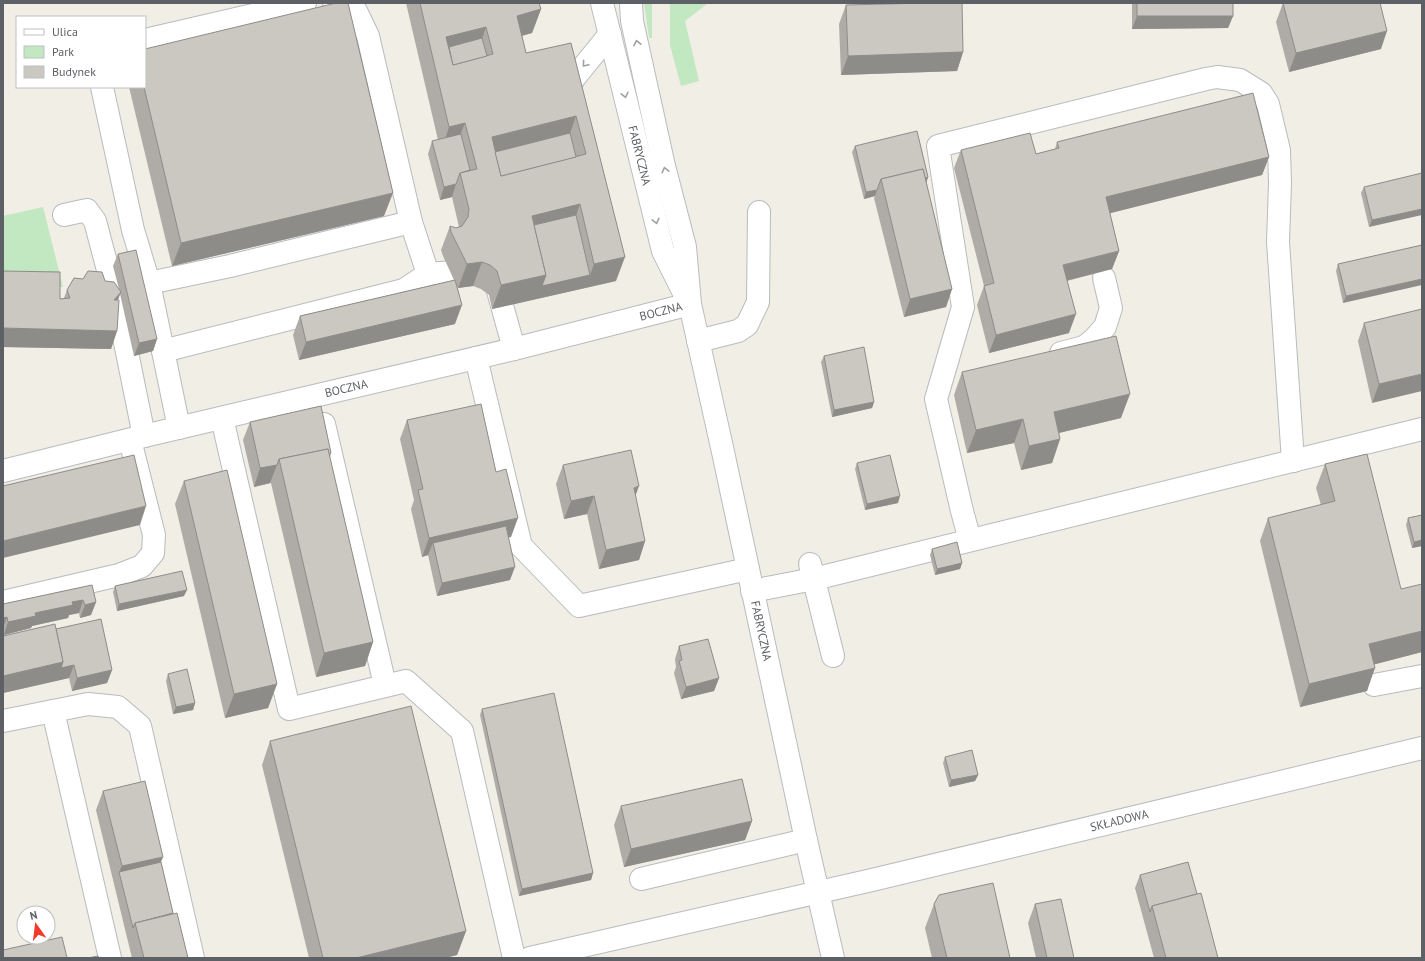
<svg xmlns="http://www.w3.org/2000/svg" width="1425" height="961" viewBox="0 0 1425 961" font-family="'PT Sans',sans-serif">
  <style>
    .green { fill: #c1e8c1 }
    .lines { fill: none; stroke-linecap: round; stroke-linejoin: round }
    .minor-casing { stroke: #b8bbbf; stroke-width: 24 }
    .minor { stroke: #fff; stroke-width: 22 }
    .wall { fill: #afaca7 }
    .shaded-wall { fill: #8e8c88 }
    .building { fill: #cbc8c2; stroke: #8e8c88; fill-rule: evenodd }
    .oneway { stroke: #9ea0a3 }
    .labels { text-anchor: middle; stroke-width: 3; stroke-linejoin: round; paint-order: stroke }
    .street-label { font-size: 12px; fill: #5d6166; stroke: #fff }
  </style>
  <rect width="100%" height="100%" fill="#f0eee5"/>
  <g class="green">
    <polygon points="644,3 652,3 652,38 649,38"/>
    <polygon points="670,3 708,3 685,21 699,81 681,86 670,45"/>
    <polygon points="43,207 63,287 3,286 3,216"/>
  </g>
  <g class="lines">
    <g class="minor-casing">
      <g id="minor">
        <polyline points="334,3 356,11 368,36 411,222 428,274 492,269 514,349"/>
        <path id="s1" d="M602,3l61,248 21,42"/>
        <path id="s2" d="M631,3l1,18 32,145 21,81 5,57 33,148 83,388 27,118"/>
        <polyline points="145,40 305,3"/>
        <polyline points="102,87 133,230 149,283 230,266 411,222"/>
        <polyline points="563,96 575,77 610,34"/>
        <polyline points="64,215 87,210 95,221 118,308 144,436"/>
        <polyline points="149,283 179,428"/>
        <polyline points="698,341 738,331 747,325 758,302 759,212"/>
        <polyline points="163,351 404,290 428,274"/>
        <polyline points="1061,353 1084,347 1094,339 1105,327 1111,308 1104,278"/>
        <polyline points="476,358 521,546 579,606 748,569"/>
        <polyline points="222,418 289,709 406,681 462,731 514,958"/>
        <polyline points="324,424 385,685"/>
        <path id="s3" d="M3,471l141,-35 370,-87 176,-45"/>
        <polyline points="970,540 962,511 936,399 963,307 938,146 1206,79 1217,77 1240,80 1261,93 1268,104 1279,150 1280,183 1278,242 1293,461"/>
        <polyline points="810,564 833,656"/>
        <polyline points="752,591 814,579 1422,429"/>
        <polyline points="3,602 119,575 142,566 153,553 154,535 130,440"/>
        <polyline points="1374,685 1422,676"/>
        <polyline points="53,711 110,958"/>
        <polyline points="3,721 88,704 118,707 140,726 193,958"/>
        <polyline points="641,879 806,840"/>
        <path id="s4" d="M530,958l342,-78 550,-132"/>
      </g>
    </g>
    <use href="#minor" class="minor"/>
  </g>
  <g class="wall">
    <polygon points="406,3 539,3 541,9 532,33 522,36 526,53 571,43 616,281 492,309 489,295 481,289 473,286 458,288 456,284 455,324 299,360 293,335 300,316 454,280 443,256 441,250 450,226 456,228 459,227 452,197 440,200 428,154 432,141 438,140"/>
    <polygon points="1132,3 1233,3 1233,16 1228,28 1132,29"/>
    <polygon points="1283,3 1381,49 1289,72 1276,22"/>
    <polygon points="846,5 963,52 957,71 841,75 839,24"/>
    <polygon points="129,87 145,87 384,216 172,266"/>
    <polygon points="1057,142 1269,157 1262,175 1110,213 1119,251 1112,269 1067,281 1069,333 989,353 977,305 984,286 954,168 961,150 1036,154 1055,149"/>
    <polygon points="855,146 928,177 926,183 952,289 946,307 904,317 874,198 875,196 864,199 852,152"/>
    <polygon points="1422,173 1369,227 1361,193 1364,187"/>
    <polygon points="1422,245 1343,303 1336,271 1338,264"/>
    <polygon points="118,254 157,339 153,351 134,356 120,294 117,300 117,331 111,349 3,347 3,271 60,299 64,298 67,290 105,281 119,289 113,266"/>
    <polygon points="1422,309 1372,403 1358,341 1364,323"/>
    <polygon points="824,356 874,402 872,408 832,417 821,362"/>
    <polygon points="962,372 1121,418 1059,433 1060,439 1052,463 1021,470 1014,443 967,453 954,395"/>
    <polygon points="407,420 496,472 511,537 509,537 510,580 437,596 428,555 422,557 411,509 414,500 400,439"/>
    <polygon points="250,422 331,453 330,458 373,642 365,666 316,677 271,483 254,487 243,440"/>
    <polygon points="857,463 898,503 865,510 855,469"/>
    <polygon points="1325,464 1401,589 1422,652 1374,664 1367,691 1300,707 1260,541 1268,518 1321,505 1316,488"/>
    <polygon points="563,465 645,541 639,560 599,569 587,514 564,519 556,484"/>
    <polygon points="184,481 277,684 268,708 225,718 175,504"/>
    <polygon points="1422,515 1422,546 1412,548 1406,525 1408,518"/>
    <polygon points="932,549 962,563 960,569 935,575 930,555"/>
    <polygon points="92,585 96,602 91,615 80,618 79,613 69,615 68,618 32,626 31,628 4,635 3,631 3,604"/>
    <polygon points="115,586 184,596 117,611 113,592"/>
    <polygon points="56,629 112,670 107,683 72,691 69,678 3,693 3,636"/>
    <polygon points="679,646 719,678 714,691 681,699 674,673 676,667 675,659"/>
    <polygon points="168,674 195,703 193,710 173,714 166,681"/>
    <polygon points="482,709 593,873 591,880 519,896 480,715"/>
    <polygon points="270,741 466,931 457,955 445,958 309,958 262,765"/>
    <polygon points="945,757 978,775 975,781 949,787 943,763"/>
    <polygon points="103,791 161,862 173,913 188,958 132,958 96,810"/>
    <polygon points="621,806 752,821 745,840 624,867 614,825"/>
    <polygon points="1140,875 1197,894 1218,958 1154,958 1135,888"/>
    <polygon points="934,904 1010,958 932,958 925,928"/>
    <polygon points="1035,904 1074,958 1036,958 1028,923"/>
  </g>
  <g class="shaded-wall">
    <polygon points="541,9 532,33 508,39 517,16"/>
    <polygon points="1137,16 1233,16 1228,28 1132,29"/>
    <polygon points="486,27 478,51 445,59 446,37"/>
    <polygon points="1387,31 1381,49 1289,72 1296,53"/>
    <polygon points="963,52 957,71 841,75 848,56"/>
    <polygon points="576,116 568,139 487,160 492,137"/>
    <polygon points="465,123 456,146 441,151 449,127"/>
    <polygon points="1269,157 1262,175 1099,216 1106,197"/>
    <polygon points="928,177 926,184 883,188"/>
    <polygon points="456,184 452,197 440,200 444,187"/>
    <polygon points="877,190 875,196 864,199 866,192"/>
    <polygon points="393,193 384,216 172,266 181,243"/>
    <polygon points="580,204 572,228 530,238 532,216"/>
    <polygon points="1422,209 1422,215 1369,227 1372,220"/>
    <polygon points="1119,251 1112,269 1057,283 1063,265"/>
    <polygon points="625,257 616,281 492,309 501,285 546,275 590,275 594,264"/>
    <polygon points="482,262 473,286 458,288 467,264"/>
    <polygon points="1422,279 1422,285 1343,303 1346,296"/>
    <polygon points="952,289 946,307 904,317 910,299"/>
    <polygon points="121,292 114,310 114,300"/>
    <polygon points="462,305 455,324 299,360 306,342"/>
    <polygon points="1076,314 1069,333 989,353 996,335"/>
    <polygon points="3,328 117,331 111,349 3,347"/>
    <polygon points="157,339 153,351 134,356 139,343"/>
    <polygon points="1422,374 1422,391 1372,403 1379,384"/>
    <polygon points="1130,394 1121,418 1046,436 1054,412"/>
    <polygon points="874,402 872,408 832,417 834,410"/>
    <polygon points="1023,419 1014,443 967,453 976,430"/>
    <polygon points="1060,439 1052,463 1021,470 1029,446"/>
    <polygon points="277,465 270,483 254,487 260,468"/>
    <polygon points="639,486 632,505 634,488"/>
    <polygon points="594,496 587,514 564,519 571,501"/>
    <polygon points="900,496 898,503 865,510 867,504"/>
    <polygon points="146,506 140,525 3,558 3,541"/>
    <polygon points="518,518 511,537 435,554 433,543 428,555 422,557 429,538"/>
    <polygon points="1422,540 1422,546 1412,548 1414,542"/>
    <polygon points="645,541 639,560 599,569 606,550"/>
    <polygon points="962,563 960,569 935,575 937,569"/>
    <polygon points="515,567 510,580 437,596 442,583"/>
    <polygon points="187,590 184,596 117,611 119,604"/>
    <polygon points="83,600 79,613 69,615 68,618 32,626 31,628 4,635 8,622 72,602"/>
    <polygon points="96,602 91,615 80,618 85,605"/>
    <polygon points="7,617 3,628 3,618"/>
    <polygon points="1422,631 1422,652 1361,668 1369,644"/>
    <polygon points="373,642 365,666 316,677 324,653"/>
    <polygon points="63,662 74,665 69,678 3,693 3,676"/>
    <polygon points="1375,668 1367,691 1300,707 1309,684"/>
    <polygon points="112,670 107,683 72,691 77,678"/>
    <polygon points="719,678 714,691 681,699 686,687"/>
    <polygon points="277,684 268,708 225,718 234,694"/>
    <polygon points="195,703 193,710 173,714 176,707"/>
    <polygon points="978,775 975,781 949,787 951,780"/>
    <polygon points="752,821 745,840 624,867 631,849"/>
    <polygon points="163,857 156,875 119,872 122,866"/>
    <polygon points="593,873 591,880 519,896 522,889"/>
    <polygon points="466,931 457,955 445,958 356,958"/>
  </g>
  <g class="building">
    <polygon points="336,3 348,3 393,193 181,243 144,87 145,87 145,49"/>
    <path d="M420,3h119l2,6 -24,7 9,37 45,-10 54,214 -31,7 -14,-60 -48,12 14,59 -45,10 -4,-14 -7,-6 -8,-3 -15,2 -16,-32 -1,-6 6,2 6,-2 6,-9 1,-8 -9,-36 17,-4 -12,-46 -16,4zM486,27l7,27 -40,11 -7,-28zM576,116l10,38 -85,22 -9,-39z"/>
    <polygon points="925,3 962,3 963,52 848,56 846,5"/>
    <rect x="1137" y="3" width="96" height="13"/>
    <polygon points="1283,3 1380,3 1387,31 1296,53"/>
    <polygon points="482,38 487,56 453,65 449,47"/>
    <polygon points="1253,93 1269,157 1106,197 1119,251 1063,265 1076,314 996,335 984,286 994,283 961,150 1030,133 1036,154 1059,148 1057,142"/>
    <polygon points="917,131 928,177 925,178 923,169 881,179 877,190 866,192 855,146"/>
    <polygon points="570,133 576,157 501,176 495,152"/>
    <polygon points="461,134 470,170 460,173 456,184 444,187 432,141"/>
    <polygon points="923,169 952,289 910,299 881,179"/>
    <polygon points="1422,173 1422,209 1372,220 1364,187"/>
    <polygon points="576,215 590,275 542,286 546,275 534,225"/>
    <polygon points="1422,245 1422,279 1346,296 1338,264"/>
    <polygon points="136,250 157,339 139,343 118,254"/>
    <polygon points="3,271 60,272 60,299 70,298 67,290 74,278 83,279 88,271 102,272 105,281 114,282 121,292 114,300 119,300 117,331 3,328"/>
    <polygon points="455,280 462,305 306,342 300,316"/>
    <polygon points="1422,309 1422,374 1379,384 1364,323"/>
    <polygon points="1116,336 1130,394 1054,412 1060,439 1029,446 1023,419 976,430 962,372"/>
    <polygon points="864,347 874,402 834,410 824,356"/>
    <polygon points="481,404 496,472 506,469 518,518 429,538 418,490 423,489 407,420"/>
    <polygon points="321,406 331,453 329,454 328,449 279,459 277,465 260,468 250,422"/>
    <polygon points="328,449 373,642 324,653 279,459"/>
    <polygon points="631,450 639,486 634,488 645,541 606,550 594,496 571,501 563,465"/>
    <polygon points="1367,454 1401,589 1422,584 1422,631 1369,644 1375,668 1309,684 1268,518 1335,501 1325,464"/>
    <polygon points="134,455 146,506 3,541 3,486"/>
    <polygon points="890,455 900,496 867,504 857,463"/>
    <polygon points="227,470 277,684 234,694 184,481"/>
    <polygon points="1422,515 1422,540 1414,542 1408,518"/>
    <polygon points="506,526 515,567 442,583 433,543"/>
    <polygon points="957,542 962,563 937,569 932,549"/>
    <polygon points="182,571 187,590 119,604 115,586"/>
    <polygon points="92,585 96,602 85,605 83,600 72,602 73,605 35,613 36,616 8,622 7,617 3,618 3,604"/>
    <polygon points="101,619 112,670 77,678 74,665 61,668 63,662 56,629"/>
    <polygon points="55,624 63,662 3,676 3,636"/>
    <polygon points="708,639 719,678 686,687 679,661 682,660 679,646"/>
    <polygon points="187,669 195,703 176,707 168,674"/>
    <polygon points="554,693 593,873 522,889 482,709"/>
    <polygon points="411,706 466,931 356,958 323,958 270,741"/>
    <polygon points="972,750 978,775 951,780 945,757"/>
    <polygon points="742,779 752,821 631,849 621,806"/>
    <polygon points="145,781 163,857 122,866 103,791"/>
    <polygon points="161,862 173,913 135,923 133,928 119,872"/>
    <polygon points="1188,862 1197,894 1152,906 1150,912 1140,875"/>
    <polygon points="993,883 1010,958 947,958 934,904 939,895"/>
    <polygon points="1201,893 1218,958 1166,958 1152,906"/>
    <polygon points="1061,899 1074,958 1047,958 1035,904"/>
    <polygon points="177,913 188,958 144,958 135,923"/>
    <polygon points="62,937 67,958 3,958 3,950"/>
    <polygon points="98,956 99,958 88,958"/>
  </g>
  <defs><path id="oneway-chevron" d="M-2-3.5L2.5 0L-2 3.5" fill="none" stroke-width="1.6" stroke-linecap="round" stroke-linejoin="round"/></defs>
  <g class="oneway">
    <use href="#oneway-chevron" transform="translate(637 43) rotate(-102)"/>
    <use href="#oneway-chevron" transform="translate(585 64) rotate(130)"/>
    <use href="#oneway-chevron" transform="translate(625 95) rotate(77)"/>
    <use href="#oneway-chevron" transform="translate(665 170) rotate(-104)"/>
    <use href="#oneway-chevron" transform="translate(656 221) rotate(76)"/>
  </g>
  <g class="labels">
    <g class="street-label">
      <text dy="4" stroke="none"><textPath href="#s1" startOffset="157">FABRYCZNA</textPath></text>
      <text dy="4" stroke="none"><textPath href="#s3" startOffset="677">BOCZNA</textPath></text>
      <text dy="4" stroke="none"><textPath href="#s3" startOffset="353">BOCZNA</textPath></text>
      <text dy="4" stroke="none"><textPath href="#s2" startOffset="642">FABRYCZNA</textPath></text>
      <text dy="4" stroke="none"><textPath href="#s4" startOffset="605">SKŁADOWA</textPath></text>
    </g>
  </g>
  <rect width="1425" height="961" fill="none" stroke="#5d6166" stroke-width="8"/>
  <rect x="16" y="16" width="130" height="72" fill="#ffffff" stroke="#bec0c2"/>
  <rect x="24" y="29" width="20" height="6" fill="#ffffff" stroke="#bec0c2"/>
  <text x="52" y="36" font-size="12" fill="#5d6166">Ulica</text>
  <rect x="24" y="46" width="20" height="12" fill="#c1e8c1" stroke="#bec0c2"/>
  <text x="52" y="56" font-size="12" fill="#5d6166">Park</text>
  <rect x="24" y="66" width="20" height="12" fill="#cbc8c2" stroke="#bec0c2"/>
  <text x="52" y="76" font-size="12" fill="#5d6166">Budynek</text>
  <g transform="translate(36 925) rotate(346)"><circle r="19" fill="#ffffff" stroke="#bec0c2"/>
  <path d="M0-3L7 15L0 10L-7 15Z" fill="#f2392a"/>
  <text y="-6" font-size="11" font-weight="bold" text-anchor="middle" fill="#5d6166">N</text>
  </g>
</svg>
